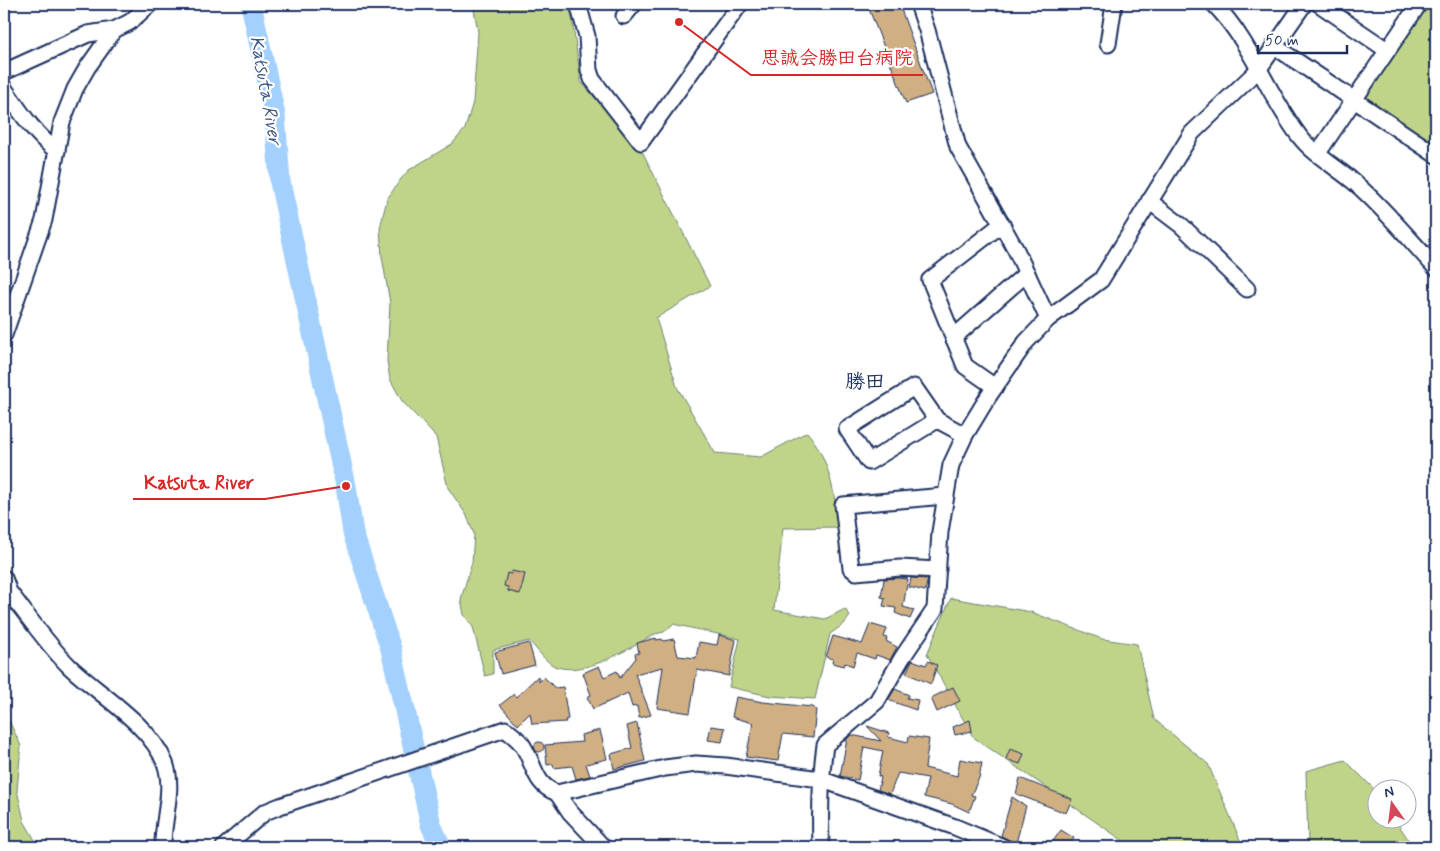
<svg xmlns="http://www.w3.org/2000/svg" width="1440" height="851" viewBox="0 0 1440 851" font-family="Mynerve,'Klee One',sans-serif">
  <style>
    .green { fill: #c0d489; stroke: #6e8274 }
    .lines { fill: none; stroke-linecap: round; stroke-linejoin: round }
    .river { stroke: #a3d0fd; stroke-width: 21 }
    .building { fill: #d0af83; stroke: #1b2f5e }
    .minor-casing { stroke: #1b2f5e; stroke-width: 19 }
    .minor { stroke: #fff; stroke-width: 15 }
    .labels { text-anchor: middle; stroke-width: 4.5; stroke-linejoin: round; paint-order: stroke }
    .water-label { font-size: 19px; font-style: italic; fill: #3d5786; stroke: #fff }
    .quarter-label { font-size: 20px; font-weight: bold; fill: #1b2f5e; stroke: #fff }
    .leader { fill: none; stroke: #d62828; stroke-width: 2 }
    .callout-dot { fill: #d62828; stroke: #fff; stroke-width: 2 }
    .callout-label { font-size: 19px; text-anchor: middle; font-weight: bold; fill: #d62828; stroke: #fff; stroke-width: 4.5; stroke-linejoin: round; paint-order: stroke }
  </style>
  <rect width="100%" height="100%" fill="#fff"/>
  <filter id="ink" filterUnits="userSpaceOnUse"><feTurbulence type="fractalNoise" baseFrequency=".02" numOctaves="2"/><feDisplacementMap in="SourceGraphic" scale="10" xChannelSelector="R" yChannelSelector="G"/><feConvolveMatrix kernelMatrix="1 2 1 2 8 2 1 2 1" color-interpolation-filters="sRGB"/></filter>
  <g filter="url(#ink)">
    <g class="green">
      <path d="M473,4h97l11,78 60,67 69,137 -54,32 21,69 38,66 46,4 46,-25c23,27 27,61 32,95l-56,1 -9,82 51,9 20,-10 5,7 -6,8 -14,10 -15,65 -45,-3 -41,-9 11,-48 -67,-15 -9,8 -9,2c-26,14 -67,42 -98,33 -9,-2 -21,-19 -28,-26l-36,9v24l-8,2 -12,-49 -9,-12 -3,-16 11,-37 2,-28 -8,-20 -18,-26 -12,-51 -34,-36 -12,-22 -3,-18 3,-58 -8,-46 -2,-29 7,-29 14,-20 8,-9 43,-26 13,-15 8,-27 5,-70z"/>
      <polygon points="1423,4 1430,4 1436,7 1436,149 1360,98"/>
      <polygon points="951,598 1031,612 1102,639 1137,644 1154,719 1208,764 1243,847 1132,847 973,737 927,654"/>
      <polygon points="4,710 21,746 17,790 24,821 39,847 4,847"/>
      <polygon points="1345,760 1377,792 1378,818 1395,819 1413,847 1308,847 1306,771"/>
    </g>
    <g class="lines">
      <polyline class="river" points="251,4 275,115 280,182 346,486 353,533 391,649 431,825 441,847"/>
    </g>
    <g class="building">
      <polygon points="867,4 899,4 932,94 906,103"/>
      <polygon points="512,571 525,574 520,594 508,591 508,587 504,586 507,573 511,574"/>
      <polygon points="898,578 908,579 903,607 914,610 910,619 895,613 896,608 883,606 885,598 881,597 884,579"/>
      <polygon points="911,578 928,579 925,591 909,587"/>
      <polygon points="870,624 887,629 884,637 887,638 886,641 897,647 890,660 876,655 875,659 857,653 853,666 845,663 844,666 832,663 833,659 826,657 833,636 862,644"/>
      <polygon points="719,635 736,640 729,676 697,670 690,713 657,708 663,667 635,674 651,715 639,718 637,706 632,707 628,693 593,709 587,697 591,695 583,673 599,666 604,677 617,671 620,678 636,658 635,654 639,653 637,643 656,638 656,640 662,639 663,641 674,639 678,656 696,658 699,642 717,645"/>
      <polygon points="529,643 535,665 501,674 495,652"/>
      <polygon points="912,660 926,665 928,661 937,665 931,684 906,673"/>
      <polygon points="538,676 539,682 544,677 555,688 563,687 568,719 565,720 566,722 532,724 530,713 518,725 500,705 514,694 516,697"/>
      <polygon points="953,687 960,701 937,712 931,698"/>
      <polygon points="895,689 909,695 907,698 918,700 916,710 888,700"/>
      <polygon points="736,697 763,702 812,707 816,710 813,737 783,734 778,761 746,757 753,723 732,717"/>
      <polygon points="970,720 972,731 955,735 953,727"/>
      <polygon points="637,723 645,761 614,769 611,754 632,748 627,726"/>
      <polygon points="711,726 725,728 722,742 708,740"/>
      <polygon points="867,726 889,733 888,737 908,742 909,736 929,739 925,768 957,776 960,759 982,763 979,778 971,795 975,796 969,812 952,804 924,797 928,778 898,773 890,794 878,790 881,777 878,776 883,751 864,747 858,780 840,776 847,739 851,735 881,741"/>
      <polygon points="600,730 607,759 586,764 590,776 576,779 572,766 554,768 553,764 547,765 545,745 582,742 581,735"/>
      <circle cx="539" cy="747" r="5"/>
      <polygon points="1010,749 1024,754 1020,764 1006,759"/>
      <polygon points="1020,778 1072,799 1066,813 1016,794"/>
      <polygon points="1012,797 1026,806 1016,843 1001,836"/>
      <polygon points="1061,830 1074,838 1068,847 1049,847"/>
    </g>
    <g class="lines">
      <g class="minor-casing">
        <g id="minor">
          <polyline points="578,4 587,36 589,70 592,79 641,142 740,4"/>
          <polyline points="918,4 927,30 958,147 1016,250 1048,319"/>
          <path d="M1214,4c38,39 53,90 86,133 14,18 38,31 55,46 29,25 55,57 81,85"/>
          <polyline points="1319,4 1387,50"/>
          <polyline points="624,16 634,4"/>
          <polyline points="1108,44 1114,4"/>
          <polyline points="1274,46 1436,155"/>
          <polyline points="4,72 88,34 114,30 130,22 150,4"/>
          <path d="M4,88c15,22 31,47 53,63"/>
          <polyline points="1318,153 1419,4"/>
          <polyline points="1149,201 1182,226 1247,289"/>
          <polyline points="4,335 44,220 62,122 75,89 87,68 114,30"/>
          <polyline points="953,338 1027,273"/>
          <polyline points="995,387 965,366 930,280 1002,224"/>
          <polyline points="937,420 869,462 847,429 914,387 937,420 965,435"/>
          <polyline points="938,570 900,568 856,572 851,568 843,505 945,496"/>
          <path d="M4,578l5,14c19,24 38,52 60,74 29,28 81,58 96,97 10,26 -3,58 -2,84"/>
          <polyline points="557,793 570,812 603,847"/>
          <path d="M224,847l41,-35 15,-6 225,-77c6,5 14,10 18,17 12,19 11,39 34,47l108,-25 31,-4 30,2 94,13 135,48 48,20"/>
          <path d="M821,847c-1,-34 -1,-68 4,-102l52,-44 25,-43 33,-49 5,-77 11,-67 14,-30 23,-38 38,-55 22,-23 53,-39 91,-147 66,-63 46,-66"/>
        </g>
      </g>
      <use href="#minor" class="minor"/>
    </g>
  </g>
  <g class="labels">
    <g class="water-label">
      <text transform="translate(267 90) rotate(80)" y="7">Katsuta River</text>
    </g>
    <g class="quarter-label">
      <text x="865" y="388">勝田</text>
    </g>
  </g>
  <path class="leader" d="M679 22L751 75H923M346 486L265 499H133"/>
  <g class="callout-dot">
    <circle cx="679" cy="22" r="5"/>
    <circle cx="346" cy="486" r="5"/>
  </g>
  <g class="callout-label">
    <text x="837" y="64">思誠会勝田台病院</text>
    <text x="199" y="489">Katsuta River</text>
  </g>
  <rect width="1440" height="851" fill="none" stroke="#fff" stroke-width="20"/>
  <rect x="10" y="10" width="1420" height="831" fill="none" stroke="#1b2f5e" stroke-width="2" filter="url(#ink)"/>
  <g transform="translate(1392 804) rotate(346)"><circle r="24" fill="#ffffff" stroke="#a4acbf"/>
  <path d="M0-4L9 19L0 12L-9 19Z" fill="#d1495b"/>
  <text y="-8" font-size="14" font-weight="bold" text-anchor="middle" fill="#1b2f5e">N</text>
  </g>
  <path d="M1258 45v8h89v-8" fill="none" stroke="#1b2f5e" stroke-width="2.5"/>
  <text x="1265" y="45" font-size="15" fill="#1b2f5e" stroke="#ffffff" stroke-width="4" paint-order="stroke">50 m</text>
</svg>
